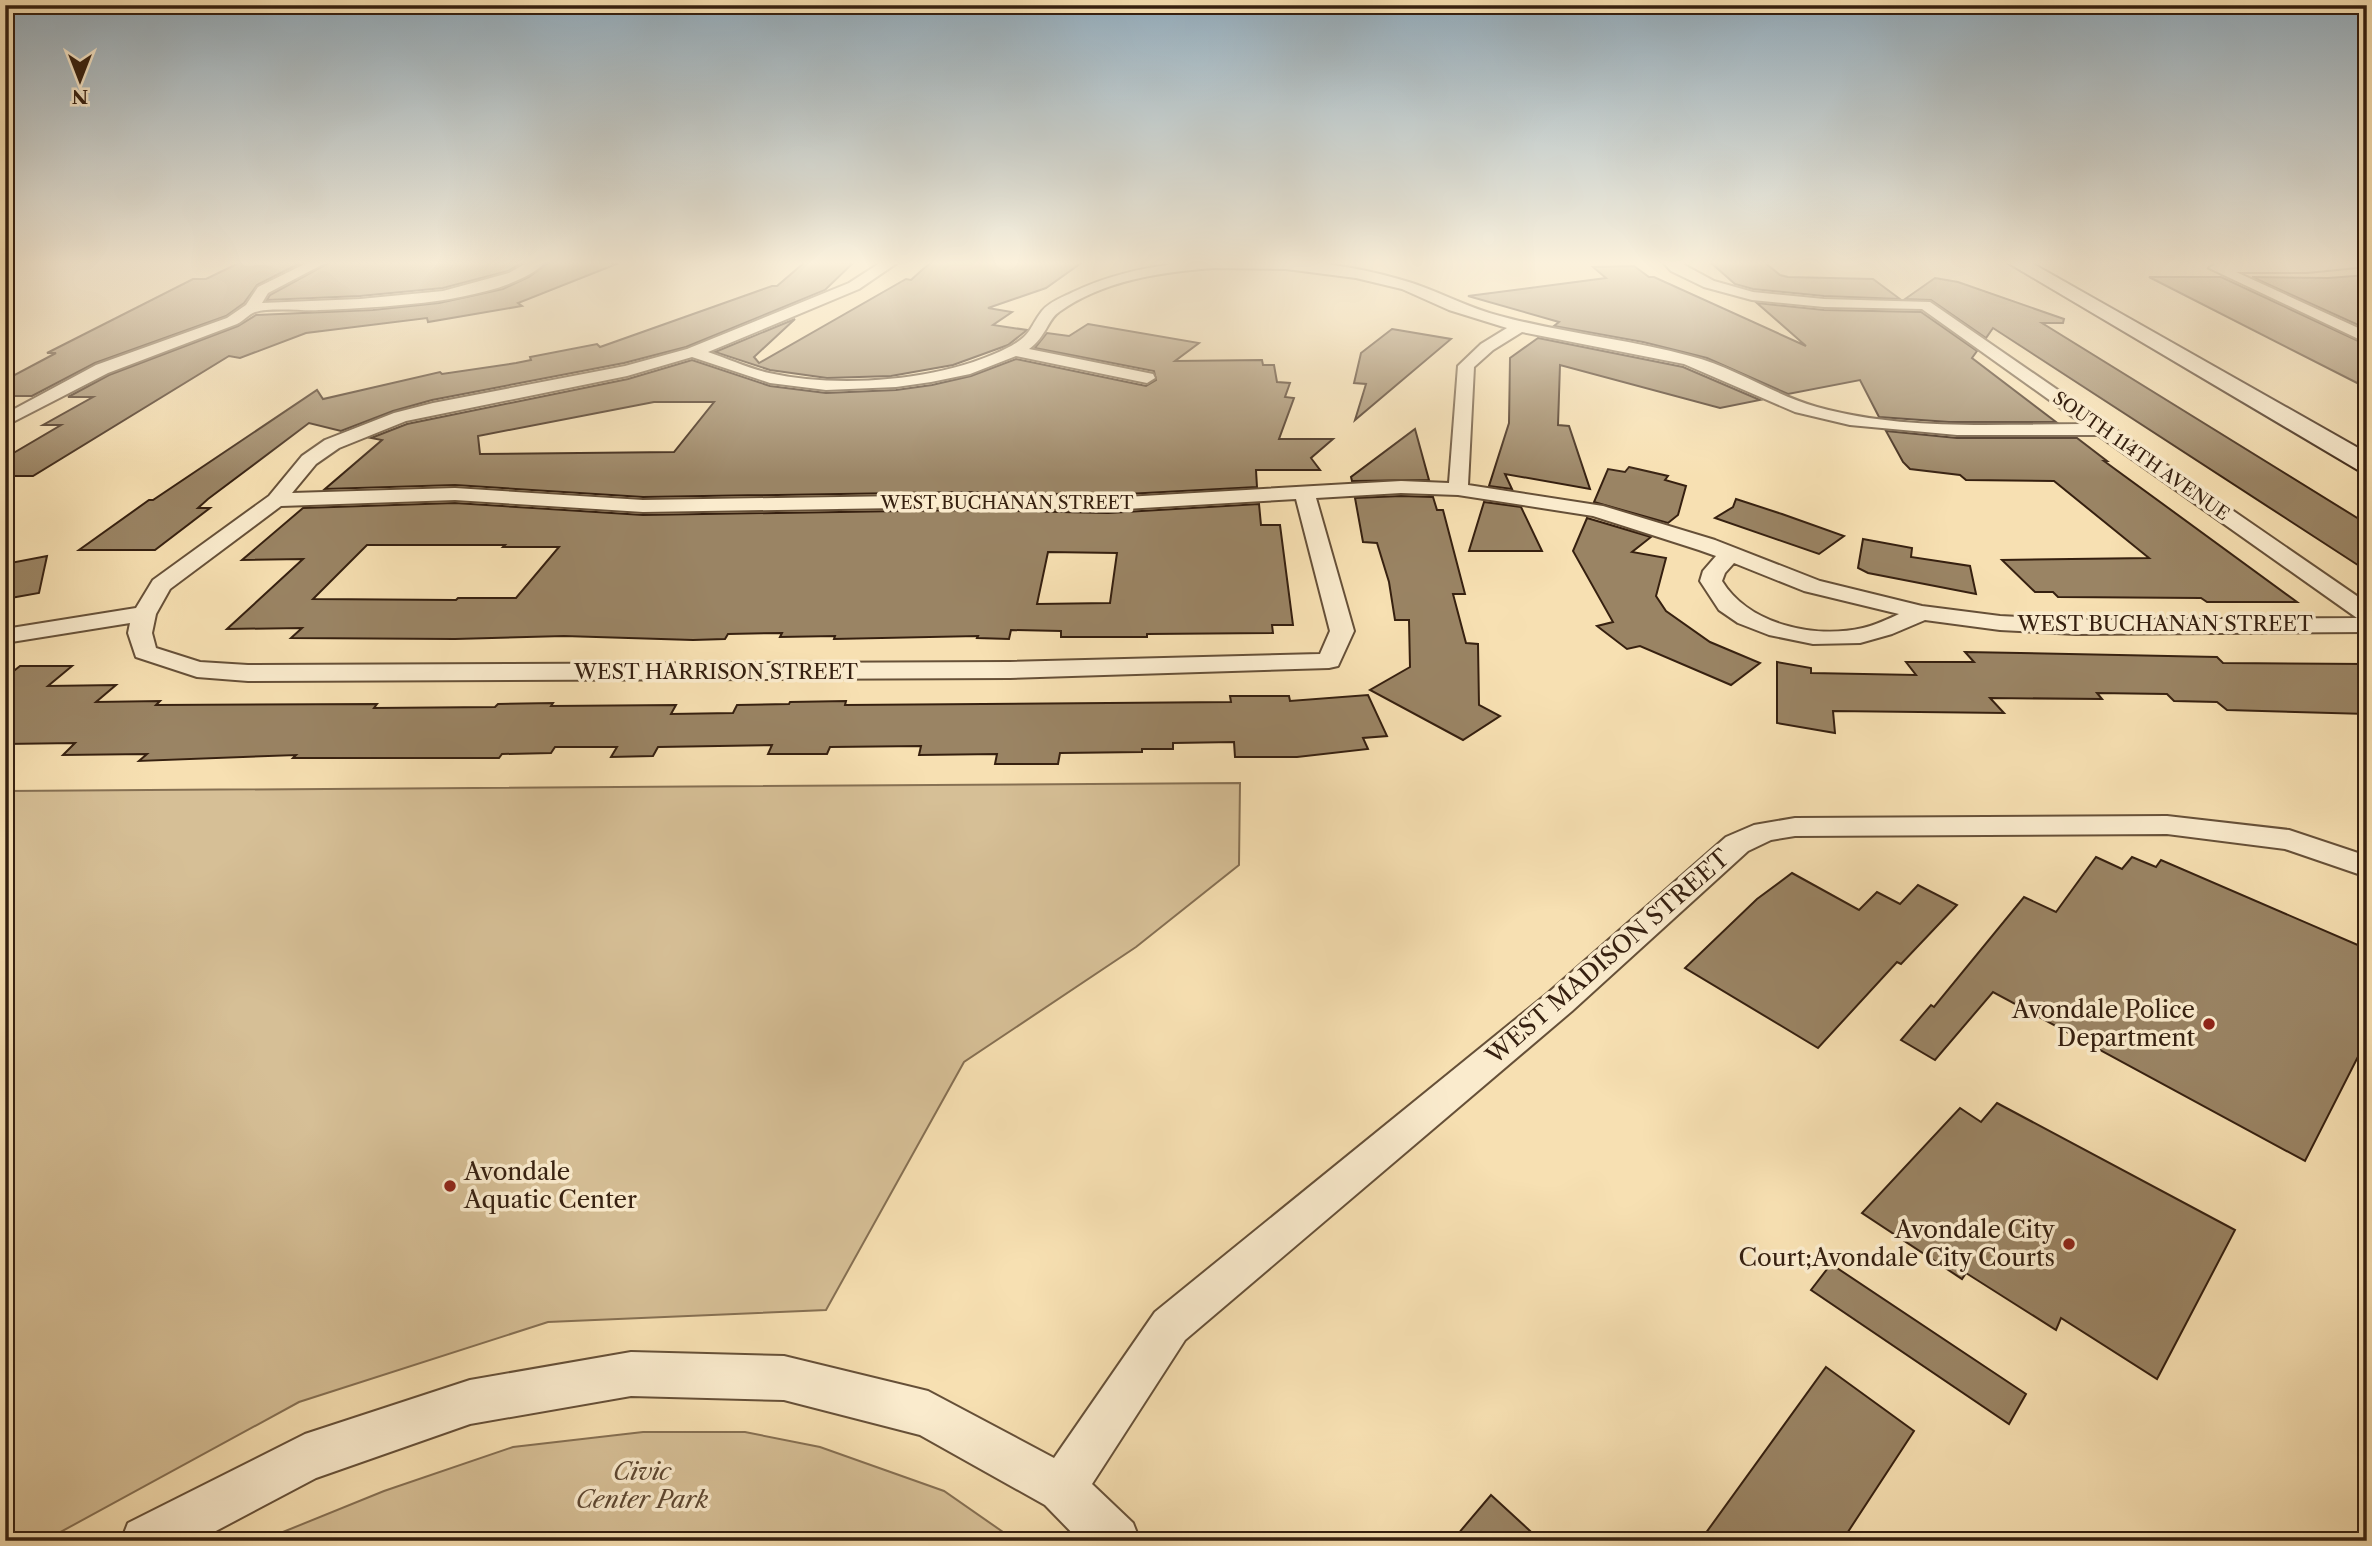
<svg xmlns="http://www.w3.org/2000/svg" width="2372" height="1546" viewBox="0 0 2372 1546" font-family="'Libre Caslon Text',serif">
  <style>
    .green { fill: #d6bf96; stroke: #867053; stroke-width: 2 }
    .building { fill: #9a8464; stroke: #362010; stroke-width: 2; fill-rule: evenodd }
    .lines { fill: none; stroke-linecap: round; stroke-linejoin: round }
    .street-casing { stroke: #665038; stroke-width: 4 }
    .secondary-casing { stroke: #362010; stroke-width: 4 }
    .street { fill: #faebcd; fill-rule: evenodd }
    .secondary { fill: #faebcd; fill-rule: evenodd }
    .poi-dot { fill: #8f2418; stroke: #faebcd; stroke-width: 2.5 }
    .labels { text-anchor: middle; stroke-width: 7; stroke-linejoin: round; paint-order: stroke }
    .far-street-label { font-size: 18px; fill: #362010; stroke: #faebcd }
    .street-label { font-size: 21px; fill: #362010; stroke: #faebcd }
    .near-street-label { font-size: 24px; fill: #362010; stroke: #faebcd }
    .near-poi-label { font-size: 24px; fill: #362010; stroke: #faebcd; text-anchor: end }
    .near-park-label { font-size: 24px; font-style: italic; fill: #5e4832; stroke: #faebcd }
  </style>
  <rect width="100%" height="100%" fill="#f7e0b2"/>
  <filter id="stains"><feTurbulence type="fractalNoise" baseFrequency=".00286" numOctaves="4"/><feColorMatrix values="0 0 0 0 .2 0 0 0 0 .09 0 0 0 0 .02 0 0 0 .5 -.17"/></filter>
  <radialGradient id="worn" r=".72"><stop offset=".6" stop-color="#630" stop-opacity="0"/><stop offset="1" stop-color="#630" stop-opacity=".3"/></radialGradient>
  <g class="green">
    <polygon points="1240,783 1239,865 1136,947 964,1062 826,1310 548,1322 299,1402 44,1541 5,1541 5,791"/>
    <polygon points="643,1432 745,1432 820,1447 944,1491 1016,1541 267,1541 278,1534 384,1491 513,1447"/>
  </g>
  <g class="building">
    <polygon points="243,261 304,261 257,285 244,303 226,316 95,363 32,396 5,396 5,380 56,353 47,353 193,279 206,279"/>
    <polygon points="332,261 484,261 523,262 508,271 443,288 360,296 267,300 270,295"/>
    <polygon points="932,261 1084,261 1046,288 988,308 1012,312 993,325 1027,330 1008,345 953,365 891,376 827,378 770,370 715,352 795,319 754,357 759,363 906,279 911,280"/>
    <polygon points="1709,261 1763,261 1780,275 1788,277 1873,279 1900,299 1824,296 1753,289 1735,284"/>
    <polygon points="549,262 619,263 518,303 522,306 428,322 427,318 306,333 240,358 229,356 33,476 5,476 5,458 61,425 43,425 93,397 68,397 109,375 238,326 256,315 373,310 439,303 503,289 529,277"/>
    <polygon points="805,262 853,263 825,290 686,347 624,363 432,400 393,411 341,431 309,423 208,499 198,508 210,508 155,550 79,550 149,500 153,500 317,390 323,399 440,372 442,374 516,363 531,360 530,357 597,344 600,347 772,286 777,286"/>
    <polygon points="1634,266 1649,277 1654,277 1806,346 1757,303 1824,310 1921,312 1977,351 1972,358 2056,422 1949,422 1879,417 1860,380 1788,394 1707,358 1643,342 1554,326 1559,322 1468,296 1606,278 1593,267"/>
    <polygon points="2367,275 2367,329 2252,277 2328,278"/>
    <polygon points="2149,277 2221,277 2367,345 2367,388"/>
    <polygon points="1935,278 1958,282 2064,319 2063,323 2042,323 2367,524 2367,571 1993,328 1986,338 1931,300 1905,299"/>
    <path d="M1088,324l111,19 -24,18 87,-1 1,5h11l3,17 13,1 -5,14 9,1 -15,41h54l-22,19 9,12h-64l1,17 -149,8 -144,-3 -321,5 -188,-12 -130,4 57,-49 -11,-2 36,-14 221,-45 64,-19 78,26 56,7 70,-3 36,-5 39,-9 45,-17 130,27 10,-6 -2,-9 -119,-23 12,-15 22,3zM654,402h60l-40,50 -194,2 -2,-18z"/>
    <polygon points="1392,329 1451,339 1355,420 1366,384 1354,383 1361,353"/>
    <polygon points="1538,338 1683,367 1760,400 1720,408 1560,365 1558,425 1569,426 1590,489 1505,474 1512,489 1489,486 1509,423 1510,358"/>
    <polygon points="1415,429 1429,480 1352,481 1351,477"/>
    <polygon points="1886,431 1957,438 2077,438 2107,461 2104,461 2297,602 2207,602 2201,598 2058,597 2053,592 2035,592 2002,560 2149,558 2054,481 1966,480 1960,475 1910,469 1903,462"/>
    <polygon points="1629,467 1668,476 1665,480 1686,486 1678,515 1668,523 1594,502 1608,469 1625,472"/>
    <polygon points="1401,496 1433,497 1437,510 1443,510 1465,594 1453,594 1466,643 1478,644 1479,705 1500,716 1463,740 1370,690 1410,667 1409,620 1395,620 1389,582 1377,543 1363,542 1355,498"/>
    <polygon points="1736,499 1782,514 1844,536 1819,554 1715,518 1733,507"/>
    <polygon points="1484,502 1521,507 1542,551 1469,551"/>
    <path d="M455,503l188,12 321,-5 144,3 151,-9 2,21h19l13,100h-21l1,8 -126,1v3h-86v-6l-50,-1 -2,9 -32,-1 1,-2 -144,3 1,-3 -55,1 2,-4 -54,1 -3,5 -32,1 -129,-4 -109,3 -164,-1 11,-10 -75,1 76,-70 -61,1 61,-52zM367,545h138l-2,2h56l-43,51h-58l-2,2 -143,-1zM1048,552l69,1 -7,50 -73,1z"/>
    <polygon points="1587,518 1651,537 1632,552 1666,558 1656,596 1666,611 1710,642 1760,663 1731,685 1640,646 1627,649 1597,626 1613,622 1573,551"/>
    <polygon points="1863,539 1912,548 1911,557 1970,566 1976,594 1868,573 1858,568"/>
    <polygon points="47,556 39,593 5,599 5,564"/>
    <polygon points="1965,652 2217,657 2223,663 2367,664 2367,714 2227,710 2217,702 2174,701 2167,694 2097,693 2102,699 1990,698 2004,713 1833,711 1835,733 1777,723 1777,662 1811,668 1811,673 1916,675 1906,662 1974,662"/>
    <polygon points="20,666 72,666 48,686 116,685 96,702 160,701 156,705 377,704 374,708 495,707 498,704 553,703 551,706 676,705 671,714 733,713 737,705 789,704 790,702 846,701 845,705 1231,702 1230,696 1289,696 1290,701 1368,695 1387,736 1363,738 1368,749 1297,757 1235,757 1234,742 1173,743 1173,749 1142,749 1142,752 1060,753 1058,764 995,764 997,754 919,755 921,746 830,747 827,754 768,754 772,745 658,747 653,756 611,757 617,747 555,747 551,753 502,754 499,758 293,758 296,755 139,761 147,754 63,755 75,743 5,744 5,678"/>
    <polygon points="2096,857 2122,869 2132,857 2156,867 2161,860 2367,949 2367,1039 2305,1161 1993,992 1935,1060 1901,1040 1931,1005 1934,1007 2024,897 2056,912"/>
    <polygon points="1792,873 1859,910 1877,892 1900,904 1918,885 1957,905 1901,964 1897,962 1818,1048 1685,968 1757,899"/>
    <polygon points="1997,1103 2235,1230 2157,1379 2061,1318 2056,1330 1966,1273 1962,1279 1862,1213 1960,1108 1981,1122"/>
    <polygon points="1831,1264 2026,1394 2009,1424 1811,1290"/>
    <polygon points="1826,1367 1914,1431 1842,1541 1700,1541"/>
    <polygon points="1491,1495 1541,1541 1452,1541"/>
  </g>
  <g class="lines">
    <g class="street-casing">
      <g id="street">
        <path d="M311,261h18l-61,32 -6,10 98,-4 83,-8 66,-18 21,-12h17c-42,43 -170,46 -228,49 -17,1 -48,-3 -64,2 -6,2 -12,9 -18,12l-129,49 -103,53v-12l91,-49 131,-47 19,-13 12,-18z"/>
        <path d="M883,261h17l-41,28 -151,63c20,7 40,16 61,21 71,16 175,8 240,-26 23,-12 20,-19 33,-36 7,-9 21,-14 31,-19 67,-32 145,-34 219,-31 40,2 82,10 120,22 30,10 57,25 88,33 62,17 128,23 190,40 45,11 83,39 127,51 86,24 178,17 266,17l-161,-115 -98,-2 -72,-7 -48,-13 -33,-16 -9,-10h15l37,20 39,11 71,7 106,3 437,301v29l-291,2 -76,-4 -75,-10 -33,14 -32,9 -47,1 -44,-9 -31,-12 -19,-13 -19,-29 3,-10 13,-15 -17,-6 -106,-34 -135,-21 -57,-2 -85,5 38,133 -16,35 -9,2 -319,10 -762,3 -51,-4 -61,-20 -8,-24 2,-10 -125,20v-14l131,-21 17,-28 116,-84 33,-40 23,-16 69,-27 39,-10 192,-37 62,-17 162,-66zM1214,268l72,1 70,9 46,11 47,21 58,18 -26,16 -23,22 -9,117 -48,-2 -293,17 -144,-3 -321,5 -188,-12 -163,5 24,-29 23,-16 67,-27 221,-45 65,-19 78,26 56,7 70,-3 35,-5 39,-8 46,-18 131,27 8,-5 -2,-4 -124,-25c17,-12 19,-30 30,-37 44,-32 103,-40 155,-44zM1522,332l162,32 111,48 55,13 107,10h141l259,183 -281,2 -76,-4 -78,-10 -102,-25 -105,-41 -112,-34 -135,-21 6,-118 19,-17zM1296,499l34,132 -10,23 -310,8 -762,3 -48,-3 -44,-14 -4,-15 4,-19 14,-25 111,-83 174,-6 188,12 321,-5 144,3zM1734,563l70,28 95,23c-11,5 -23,11 -36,14 -48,11 -114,-3 -141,-47l3,-8z"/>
        <polygon points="2333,261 2367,261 2367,266 2307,272 2236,272 2367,332 2367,343 2209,268 2216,264"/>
        <polygon points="2167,816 2289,830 2367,856 2367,877 2285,849 2167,834 1795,836 1771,840 1748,851 1572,1011 1185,1340 1092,1484 1133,1523 1140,1541 1080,1541 1045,1505 920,1435 784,1400 631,1396 470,1424 316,1478 197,1541 121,1541 128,1523 305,1434 470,1380 631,1352 784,1356 928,1391 1054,1458 1155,1312 1548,993 1726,837 1754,825 1795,818"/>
      </g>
    </g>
    <g class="secondary-casing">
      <polygon id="secondary" points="2005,261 2028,261 2367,453 2367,472 2358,470"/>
    </g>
    <use href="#street" class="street"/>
    <use href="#secondary" class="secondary"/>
  </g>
  <linearGradient id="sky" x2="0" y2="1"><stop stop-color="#93acbc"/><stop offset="0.55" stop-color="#fbf1dc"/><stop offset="1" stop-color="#fbf1dc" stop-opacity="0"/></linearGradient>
  <rect width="2372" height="478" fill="url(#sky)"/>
  <g class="poi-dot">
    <circle cx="2209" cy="1024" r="7"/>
    <circle cx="450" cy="1186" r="7"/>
    <circle cx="2069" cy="1244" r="7"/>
  </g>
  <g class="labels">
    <g class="far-street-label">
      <text transform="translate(2141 456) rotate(35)" y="6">SOUTH 114TH AVENUE</text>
      <text x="1007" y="509">WEST BUCHANAN STREET</text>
    </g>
    <g class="street-label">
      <text x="2165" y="631">WEST BUCHANAN STREET</text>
      <text x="716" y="679">WEST HARRISON STREET</text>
    </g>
    <g class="near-street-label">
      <text transform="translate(1608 957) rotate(-41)" y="8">WEST MADISON STREET</text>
    </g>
    <g class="near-poi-label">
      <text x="2195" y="1018">Avondale Police<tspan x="2195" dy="28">Department</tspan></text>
      <text x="464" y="1180" text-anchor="start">Avondale<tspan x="464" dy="28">Aquatic Center</tspan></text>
      <text x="2055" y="1238">Avondale City<tspan x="2055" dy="28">Court;Avondale City Courts</tspan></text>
    </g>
    <g class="near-park-label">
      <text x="642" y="1480">Civic<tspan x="642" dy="28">Center Park</tspan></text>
    </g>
  </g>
  <rect width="2372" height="1546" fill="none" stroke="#f7e0b2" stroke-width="28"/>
  <rect x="7" y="7" width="2358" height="1532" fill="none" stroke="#362010" stroke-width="3.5"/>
  <rect x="14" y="14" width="2344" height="1518" fill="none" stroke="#362010" stroke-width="2"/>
  <g transform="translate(80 80) rotate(180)" stroke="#faebcd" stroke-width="5" paint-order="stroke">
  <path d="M0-5L12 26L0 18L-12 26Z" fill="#362010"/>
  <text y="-10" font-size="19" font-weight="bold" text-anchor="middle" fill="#362010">N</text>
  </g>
  <rect width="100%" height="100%" filter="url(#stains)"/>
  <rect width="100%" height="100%" fill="url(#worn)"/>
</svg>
